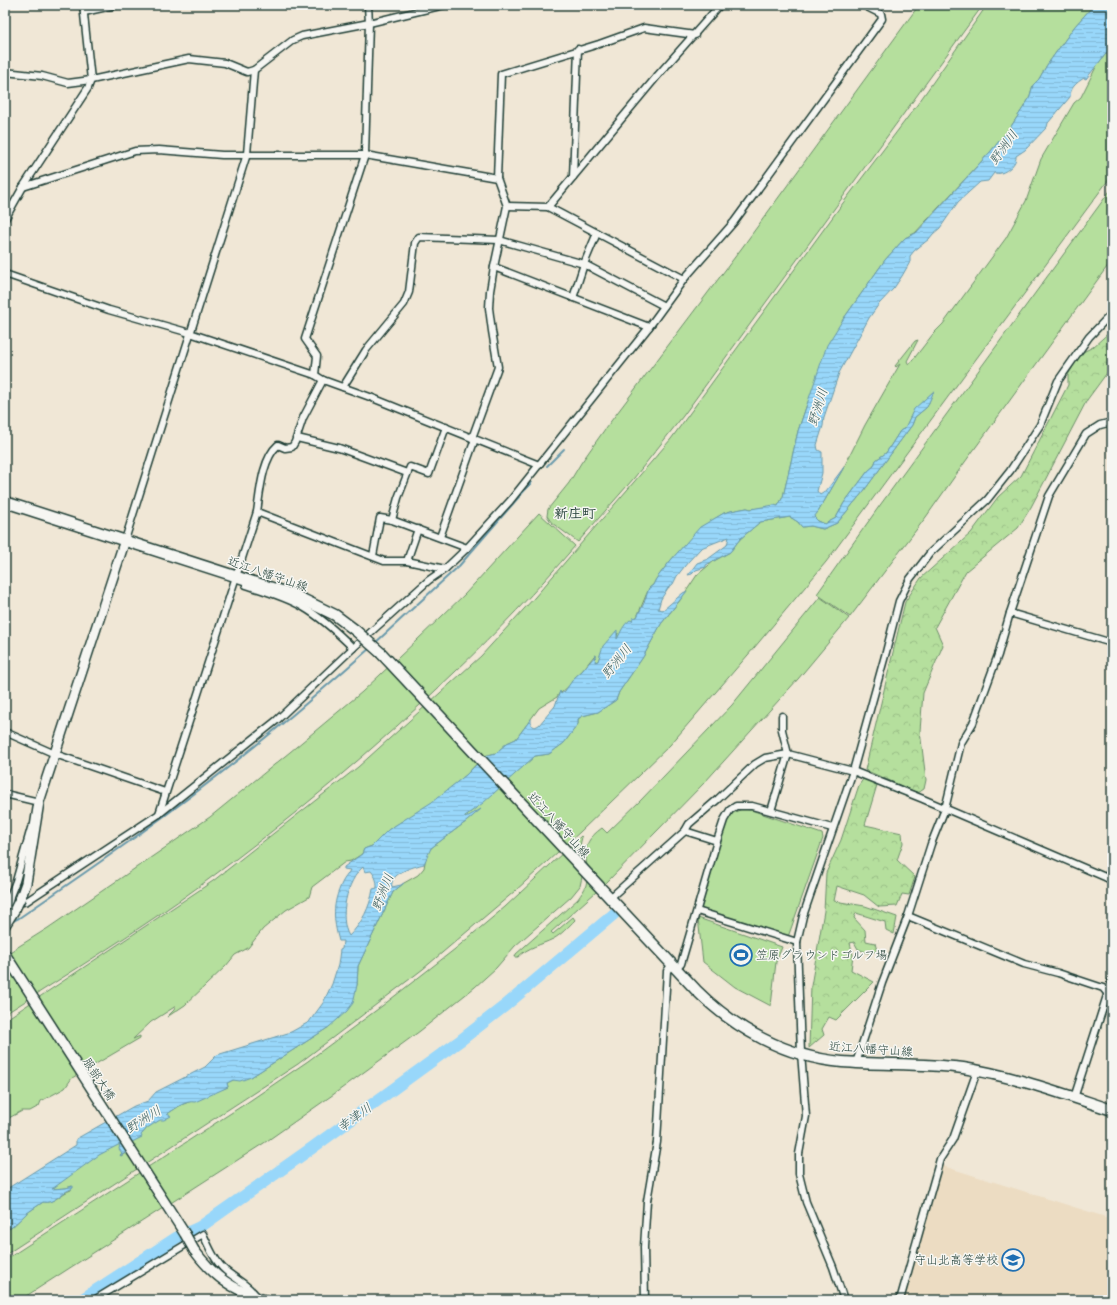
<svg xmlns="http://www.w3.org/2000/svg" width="1117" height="1305" viewBox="0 0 1117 1305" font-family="'Architects Daughter','Klee One',sans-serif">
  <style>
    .built { fill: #ecdcc2 }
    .green { fill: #b5df9d; stroke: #6a8e68 }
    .forest { fill: url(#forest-crowns); stroke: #6a8e68 }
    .water { fill: url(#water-rules); stroke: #6899ab; fill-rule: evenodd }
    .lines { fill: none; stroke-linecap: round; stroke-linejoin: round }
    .stream { stroke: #6899ab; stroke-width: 2 }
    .river { stroke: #98d7fa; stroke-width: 12 }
    .street-casing { stroke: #1f3d34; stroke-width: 9 }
    .secondary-casing { stroke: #1f3d34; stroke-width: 12 }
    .primary-casing { stroke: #1f3d34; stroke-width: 13 }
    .street { stroke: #f6f6f2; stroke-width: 6 }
    .secondary { stroke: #f6f6f2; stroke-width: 9 }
    .primary { stroke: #f6f6f2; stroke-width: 10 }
    .secondary-bridge-casing { stroke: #1f3d34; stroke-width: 12; stroke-linecap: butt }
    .primary-bridge-casing { stroke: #1f3d34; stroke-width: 13; stroke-linecap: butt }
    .secondary-bridge { stroke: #f6f6f2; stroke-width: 9 }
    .primary-bridge { stroke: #f6f6f2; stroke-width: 10 }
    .labels { text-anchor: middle; stroke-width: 3; stroke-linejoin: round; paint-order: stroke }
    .street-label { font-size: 12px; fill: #1f3d34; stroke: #f6f6f2 }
    .poi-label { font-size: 12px; fill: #1f3d34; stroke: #f6f6f2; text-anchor: start }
    .water-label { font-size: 13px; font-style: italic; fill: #375c5c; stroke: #f6f6f2 }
    .quarter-label { font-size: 14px; font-weight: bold; fill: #1f3d34; stroke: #f6f6f2 }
  </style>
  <defs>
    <pattern id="forest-crowns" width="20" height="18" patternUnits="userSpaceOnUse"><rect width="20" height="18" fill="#b5df9d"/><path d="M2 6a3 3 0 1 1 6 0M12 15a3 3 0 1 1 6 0" fill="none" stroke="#9bc088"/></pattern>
    <pattern id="water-rules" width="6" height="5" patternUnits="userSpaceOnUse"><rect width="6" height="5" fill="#98d7fa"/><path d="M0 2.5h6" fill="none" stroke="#83b9d7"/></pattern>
  </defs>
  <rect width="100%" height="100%" fill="#f0e7d6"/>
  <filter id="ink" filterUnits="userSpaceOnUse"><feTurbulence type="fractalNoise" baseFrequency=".025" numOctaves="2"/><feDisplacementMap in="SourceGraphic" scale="8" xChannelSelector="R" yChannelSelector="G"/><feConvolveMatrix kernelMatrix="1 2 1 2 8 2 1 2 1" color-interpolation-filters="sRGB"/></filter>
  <g filter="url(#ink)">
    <polygon class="built" points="943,1166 1112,1219 1112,1300 902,1300 939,1168"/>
    <g class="green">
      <polygon points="919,5 983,5 683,416 634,478 578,542 552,523 547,516 548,509 569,483 581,463 605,429 741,249"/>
      <polygon points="987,5 1094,5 1075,26 1047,65 1039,79 1033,85 1029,99 1010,128 991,151 915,233 905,238 885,260 842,321 806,407 798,431 783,497 778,506 751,509 747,508 731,511 724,513 701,527 671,560 656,579 653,585 649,588 637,617 623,629 617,639 616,639 618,633 600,656 598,661 595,662 596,655 594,656 582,671 574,678 570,685 560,694 560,692 557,697 539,708 516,739 507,743 496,753 484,756 466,775 432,803 388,830 372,846 364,849 362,854 351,861 345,862 312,887 309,897 286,910 263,929 248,948 235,955 226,966 185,1005 167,1017 174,1010 176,1006 151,1022 133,1039 140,1036 140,1038 72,1078 65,1088 41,1101 39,1106 30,1111 22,1111 5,1120 5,1020 213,881 358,767 481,656 535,597 671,439 840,207 917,105"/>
      <path d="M1112,46v129l-286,387 -72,86 -84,97 -90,87 -65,59 -92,78 -125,95 -293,191v-24l7,-4 15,-14 16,-11c11,2 18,-9 28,-12l1,-4 -6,2 -15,1c21,-16 44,-35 69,-45l2,9 -2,2 1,1 8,-5 1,-8 11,-8 6,-7 13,-9 10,-3 -3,-2 14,-9 47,-18 -1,-4 6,-3 18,-3 78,-50 28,-42 1,-19 35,-74 11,-9 14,-8 6,-7 2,-12 5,-8 36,-27 10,-9 -12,7v-3l7,-5 63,-55 14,-2 15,-11 14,-19v-5l4,-3 16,-4 18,-12 3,-8 24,-35 18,-33 20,-25 16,-24 17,-14 16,-9 10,-13 20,-17 30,-5 8,5 4,5 9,-1 12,3 14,-6 26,-31 49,-67 3,-8 12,-10 6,-15 -19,18 -9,18 -5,3 -14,22 -10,7 -2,6 -6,5 -24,32 -8,15 -11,6 -7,-3 -5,-4 5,-5 26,-45 21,-42 35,-61 -4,3 -1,-1 20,-25 3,-1 -11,21 2,4 24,-31 10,-10 63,-86 20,-37 15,-42 33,-56 7,-6 16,-32z"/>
      <polygon points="1112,188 1112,260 965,462 926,517 850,617 817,594 878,508"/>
      <path d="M539,513l36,33c-38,44 -78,86 -120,126 -80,77 -165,148 -254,213 -63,46 -130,87 -196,129v-59l43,-27 162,-111 80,-65 72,-60 55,-52 48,-46z"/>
      <path d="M820,597l29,21 -51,61 -93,103 -100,102 -54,48 2,2 20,-17 2,3c-6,6 -14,15 -22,19 -12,6 -25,8 -35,18h-3l1,-3 62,-55c3,-5 7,-9 8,-14 6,-26 -12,-37 16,-57l5,5 34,-33 91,-95z"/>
      <polygon points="742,809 751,810 822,834 823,838 788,937 702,911 701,908 727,819 733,813"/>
      <polygon points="581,836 582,837 579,850 582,877 580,886 571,897 515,946 496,968 475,987 420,1031 334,1094 264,1143 20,1300 5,1300 5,1260 248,1102 308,1061 382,1006 455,949 505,907"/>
      <polygon points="698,918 782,947 776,962 771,1006 735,987 703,962"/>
    </g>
    <g class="forest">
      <polygon points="1112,330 1112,366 1087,400 1031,507 1018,528 966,571 935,627 943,645 923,693 920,731 926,780 924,789 918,793 865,770 905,602 921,578 971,533 998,497 1021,476 1068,385 1068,375 1081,353 1093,347"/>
      <polygon points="864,778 877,785 865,825 902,833 903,843 897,860 915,877 909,895 902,894 897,906 879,907 864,895 837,886 834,901 865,906 897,917 894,934 886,930 885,922 856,913 854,918 865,930 866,941 875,943 877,951 868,953 858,949 854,942 850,943 853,955 851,970 874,982 836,1020 829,1017 822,1029 824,1035 809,1048 811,986 824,911 826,873 841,840 859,785"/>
    </g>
    <path class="water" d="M1094,5h18v41l-26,33 -2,-1c-8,5 -14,10 -14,19l-22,26 -1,4 -22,23 -9,6c1,7 -8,15 -15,17 -2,1 -5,0 -7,0l-6,8 -8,1 -22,20 -18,26 -7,6 -4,5 -15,12 -4,5v6l-8,14 -8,12 -15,16 -10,14 -30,55 -15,44 -1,9 -6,19 1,5 4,2v21l-5,18 3,4 6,-4 18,-24 -26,45 -4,5 4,4 7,3 11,-6 8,-15 24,-32 6,-5 2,-6 10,-7 14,-22 5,-3 9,-19 20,-18 -7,16 -12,10 -3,8 -49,67 -26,31 -14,6 -12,-3 -9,1 -4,-5 -8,-5 -30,5 -20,17 -10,13 -24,13v2l-10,3 -4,4 -4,1 9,-12 11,-4 19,-14 2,-8 -28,11 -13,14 -11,14 -4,8 -5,4 -7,11 -3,10 5,1 20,-17 4,-2 -26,33 -18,33 -24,35 -3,8 -18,12 -16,4 -4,3v5l-14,19 -15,11 -14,2 -52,47 -18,13v2l16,-9 -14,12 -36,27 -7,16c-11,3 -35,9 -32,23l9,-2 3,-2 -11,9 -35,74 -1,19 -4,18 -6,8 -18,16 -78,50 -11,4 -7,-1 -6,3 1,4 -33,15c-10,-2 -20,7 -28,12l4,2 -7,4h-4l-13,8 -6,7 1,2 -12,6 -1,8 -9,5 2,-3 -3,-4 1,-5 -21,11 -47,34 14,-1 7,-2v2c-2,1 -4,2 -6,3 -8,4 -14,13 -24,11l-16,11 -15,14 -7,4v-41l71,-45v-6l58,-33 14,-5 8,-9 49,-25 12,-12 74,-23 18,-10 14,-19 9,-19 6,-19 2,-15 2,-1 1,-8h-4c-6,-22 -7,-37 3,-58 2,-5 6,-8 8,-13l-6,-1v-2l18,-13 2,-5 8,-3 16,-16 44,-28 34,-27 19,-19 11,-3 11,-10 9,-4 15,-20v6l4,2 4,-2 16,-19 5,-15 1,3 4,-3 9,-13 8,-7 14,-16 -1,7 3,-1 5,-15 14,-16v9c4,-7 6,-14 13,-19l2,1 1,-3 4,-1 7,-14 5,-15 4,-3 3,-6 15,-19 29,-33 24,-14 7,-2 16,-3 4,1 23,-4 4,1 5,-9 15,-66 29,-86 15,-24 43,-61 20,-22 11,-5 75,-82 19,-23 19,-29 4,-14 6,-6 8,-14 28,-39zM363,867l2,5 6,-1c5,6 6,10 6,17l-4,1c-3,18 -11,34 -24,47 -11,-18 -2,-56 14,-69z"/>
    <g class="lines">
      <g class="stream">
        <polyline points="547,466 564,449"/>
        <polyline points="374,644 459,566 531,483"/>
        <path d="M11,922l8,-4c79,-54 157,-108 231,-168 41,-32 80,-67 120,-102"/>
      </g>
      <polyline class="river" points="81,1300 176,1238 200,1227 312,1148 461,1040 506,1005 614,914"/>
      <g class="street-casing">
        <g id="street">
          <polyline points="368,5 369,23 444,5"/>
          <polyline points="84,12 116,5"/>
          <polyline points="5,72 42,76 68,83 91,80 189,59 225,63 247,72 254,70 293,40 302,36 369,23 365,155 305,339 317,356 315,375"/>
          <polyline points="573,177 578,49"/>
          <polyline points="23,187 135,151 159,150 222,155 365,155 497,178"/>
          <polyline points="507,206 548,207 684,279"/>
          <polyline points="548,207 658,75 720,5"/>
          <polyline points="5,219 23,187 88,88 91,80 83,5"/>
          <polyline points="494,267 649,327"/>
          <polyline points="5,274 109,310 190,333 315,375 323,380 370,397 539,465"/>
          <polyline points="573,298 584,264 597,233"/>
          <polyline points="343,387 366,350 404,304 409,292 415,243 419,237 499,240 531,249 584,264 664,306"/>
          <polyline points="297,438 339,448 407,473"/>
          <polyline points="472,438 498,367 492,331 489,308 490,291 494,267 507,206 497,178 501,74 599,44 644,28 695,35"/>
          <polyline points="257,512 384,561 407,561 445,569"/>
          <polyline points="392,520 398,498 410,467 429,474 446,427"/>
          <polyline points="440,537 475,439"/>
          <polyline points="125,540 247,154 254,70"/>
          <polyline points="373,556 380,518 392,520 467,548"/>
          <polyline points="407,561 418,529"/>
          <path d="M246,585c19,6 40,12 57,22 19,11 35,26 50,41"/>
          <polyline points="1010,613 1112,643"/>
          <polyline points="5,732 55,754 165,792"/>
          <polyline points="5,794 39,802"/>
          <polyline points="771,811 788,754 782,730 782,716"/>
          <path d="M159,814l98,-302c3,-20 5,-53 21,-67l7,3 7,-1 3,-5 8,-24 20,-38"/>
          <polyline points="685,831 717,841"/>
          <polyline points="1107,878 1112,868"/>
          <polyline points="610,898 685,831 689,824 718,799 755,764 765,758 788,754 853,771 923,799 1112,880"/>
          <polyline points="9,905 10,896 16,881 31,828 33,827"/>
          <polyline points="5,906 27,901 36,895 159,814 277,720 353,648 429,580 445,569 467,548 510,501 649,327 684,279 734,222 882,19 881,14 863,5"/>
          <polyline points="697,911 797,942"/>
          <polyline points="908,916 1024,964 1058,973 1103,988 1108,994 1112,995"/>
          <polyline points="681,964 717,841 724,820 730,810 736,806 752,806 832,828"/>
          <polyline points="856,1063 882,983 908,916 931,844 945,809 961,743 973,723 998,655 1010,613 1049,496 1086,434 1100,425 1112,422"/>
          <polyline points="1074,1098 1112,980"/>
          <path d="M94,1300l109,-66c6,13 12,28 23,37 11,9 23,14 31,26"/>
          <polyline points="645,1300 644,1247 647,1201 657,1142 667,971 672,964"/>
          <polyline points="844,1300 833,1267 806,1202 799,1174 799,1154 806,1116 801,1053 797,942 803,916 853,771 886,652 899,601 910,579 930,553 987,500 1010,471 1040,425 1058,381 1089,337 1112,313"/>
          <polyline points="900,1300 940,1159 953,1139 977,1071"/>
        </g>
      </g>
      <g class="secondary-casing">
        <g id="secondary">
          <polyline points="21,897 26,883 39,802 125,540"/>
          <polyline points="5,925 15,909"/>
          <polyline points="5,954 185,1234"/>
          <path d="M194,1250c20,27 38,39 70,50"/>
        </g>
      </g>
      <g class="primary-casing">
        <g id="primary">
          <polyline points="5,502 294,595 335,615 355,630"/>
          <path d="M381,653l315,337c39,39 90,67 146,72 40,3 81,1 121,6 51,8 100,26 149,42"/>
        </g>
      </g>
      <use href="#street" class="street"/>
      <use href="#secondary" class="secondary"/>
      <use href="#primary" class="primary"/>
      <g class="secondary-bridge-casing">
        <g id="secondary-bridge">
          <polyline points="15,909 21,897"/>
          <polyline points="185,1234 194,1250"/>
        </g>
      </g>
      <g class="primary-bridge-casing">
        <polyline id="primary-bridge" points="355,630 381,653"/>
      </g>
      <use href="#secondary-bridge" class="secondary-bridge"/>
      <use href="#primary-bridge" class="primary-bridge"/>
    </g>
  </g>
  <defs>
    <g id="stadium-ring" transform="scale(1.15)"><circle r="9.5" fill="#f6f6f2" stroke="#1f6fb2" stroke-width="1.5"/><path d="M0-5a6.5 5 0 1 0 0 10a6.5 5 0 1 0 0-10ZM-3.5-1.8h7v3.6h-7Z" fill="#1f6fb2"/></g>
    <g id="school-ring" transform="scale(1.15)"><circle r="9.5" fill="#f6f6f2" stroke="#1f6fb2" stroke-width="1.5"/><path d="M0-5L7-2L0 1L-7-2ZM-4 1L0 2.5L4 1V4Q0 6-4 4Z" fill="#1f6fb2"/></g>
  </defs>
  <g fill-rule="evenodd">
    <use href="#stadium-ring" x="741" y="955"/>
    <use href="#school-ring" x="1013" y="1260"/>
  </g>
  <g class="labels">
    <g class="street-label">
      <text transform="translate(268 574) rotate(19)" y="4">近江八幡守山線</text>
      <text transform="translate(559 825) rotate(47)" y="4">近江八幡守山線</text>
      <text transform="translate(871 1049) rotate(4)" y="4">近江八幡守山線</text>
      <text transform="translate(99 1079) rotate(57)" y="4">服部大橋</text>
    </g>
    <g class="poi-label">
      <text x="756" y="959">笠原グラウンドゴルフ場</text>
      <text x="998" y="1264" text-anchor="end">守山北高等学校</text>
    </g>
    <g class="water-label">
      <text transform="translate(1003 147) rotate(-54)" y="5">野洲川</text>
      <text transform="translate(817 407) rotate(-73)" y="5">野洲川</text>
      <text transform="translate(616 661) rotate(-51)" y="5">野洲川</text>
      <text transform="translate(382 892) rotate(-69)" y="5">野洲川</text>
      <text transform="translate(354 1117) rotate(-36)" y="5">幸津川</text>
      <text transform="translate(143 1119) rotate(-33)" y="5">野洲川</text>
    </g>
    <g class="quarter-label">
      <text x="575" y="518">新庄町</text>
    </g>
  </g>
  <rect width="1117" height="1305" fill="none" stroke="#f6f6f2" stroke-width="20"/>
  <rect x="10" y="10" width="1097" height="1285" fill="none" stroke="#1f3d34" stroke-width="1.5" filter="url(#ink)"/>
</svg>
